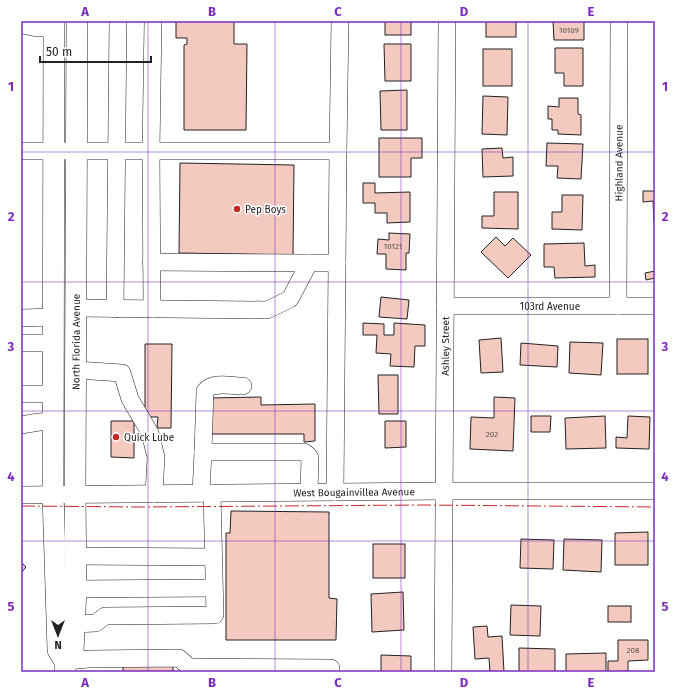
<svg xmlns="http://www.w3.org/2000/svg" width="676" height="693" viewBox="0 0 676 693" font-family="'Fira Sans',sans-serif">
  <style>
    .building { fill: #f3c9c0; stroke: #222 }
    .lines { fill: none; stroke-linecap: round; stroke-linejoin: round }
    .minor-casing { stroke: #222; stroke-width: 18 }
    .major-casing { stroke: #222; stroke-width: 22 }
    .minor { stroke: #fff; stroke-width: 17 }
    .major { stroke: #fff; stroke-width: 21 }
    .power { stroke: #c62828; stroke-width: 1; stroke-dasharray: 14 3 2 3; stroke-linecap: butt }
    .grid { fill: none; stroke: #7b2cbf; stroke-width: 1; stroke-opacity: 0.55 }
    .poi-dot { fill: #c62828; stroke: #fff; stroke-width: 1.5 }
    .labels { text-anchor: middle; stroke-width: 3; stroke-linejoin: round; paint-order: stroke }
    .number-label { font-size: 8px; fill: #564c4a }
    .street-label { font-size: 10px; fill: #222; stroke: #fff }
    .poi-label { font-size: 10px; fill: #222; stroke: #fff; text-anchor: start }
    .neatline { fill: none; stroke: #7b2cbf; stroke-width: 1.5 }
    .grid-label { font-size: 13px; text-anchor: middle; font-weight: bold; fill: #7b2cbf }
  </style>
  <rect width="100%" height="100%" fill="#fff"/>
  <g class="building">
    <polygon points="176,21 234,21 234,44 247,44 246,130 184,130 184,45 187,44 187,38 176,38"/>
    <rect x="385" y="21" width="26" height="14"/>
    <rect x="486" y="21" width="30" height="16"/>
    <polygon points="553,21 584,21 584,40 554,40"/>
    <polygon points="384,44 411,44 411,81 385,81"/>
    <polygon points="555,48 583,48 583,86 564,86 564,73 555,73"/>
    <rect x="483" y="49" width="29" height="37"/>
    <polygon points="407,90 407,130 381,130 380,91"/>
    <polygon points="483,96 508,97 507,135 482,134"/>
    <polygon points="559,98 578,98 578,114 581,115 581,135 558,134 558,130 552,130 552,119 548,119 548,106 559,107"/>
    <polygon points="379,138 422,138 422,158 411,158 411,177 379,177"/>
    <polygon points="547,143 583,144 581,179 557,178 558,166 546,166"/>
    <polygon points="502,148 503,158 513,157 513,176 483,177 482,149"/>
    <polygon points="180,163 294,165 293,255 179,253"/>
    <polygon points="363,183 375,183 375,193 410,192 410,222 387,223 387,213 375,213 375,203 363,203"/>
    <polygon points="643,191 655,191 655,222 654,222 653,201 643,202"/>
    <polygon points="494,192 518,192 518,229 482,228 482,216 494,216"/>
    <polygon points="562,195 583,195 582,230 552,229 552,212 562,212"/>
    <polygon points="389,233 410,234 409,253 406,253 406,270 386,269 386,254 377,254 378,239 389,240"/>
    <polygon points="496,237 505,246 513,238 531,255 508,278 481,252"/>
    <polygon points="584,243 585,266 595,265 595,277 555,278 554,267 544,267 544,244"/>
    <polygon points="655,271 655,278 646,280 645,273"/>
    <polygon points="381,297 409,300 407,319 379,317"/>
    <polygon points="363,323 384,324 384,335 394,335 394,323 425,325 425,346 415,346 414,367 390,366 391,354 376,353 377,335 363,335"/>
    <polygon points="501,338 503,372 481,373 479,340"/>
    <rect x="617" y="339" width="31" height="35"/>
    <polygon points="570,342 603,343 601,375 569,373"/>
    <polygon points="521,343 558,346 557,367 520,365"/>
    <polygon points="145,344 172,344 171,428 157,428 158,417 145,417"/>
    <polygon points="378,375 398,375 398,414 379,414"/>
    <polygon points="261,397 261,405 315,404 315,441 304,442 304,434 209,434 208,398"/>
    <polygon points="494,397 515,398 513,451 470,449 471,417 494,418"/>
    <polygon points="531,416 551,416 550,432 531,432"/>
    <polygon points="605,416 606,448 566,449 565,418"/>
    <polygon points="628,416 650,417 649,449 616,448 616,437 627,438"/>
    <polygon points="111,421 134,421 134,458 111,457"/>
    <polygon points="385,421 406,421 406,447 385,448"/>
    <polygon points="231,511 329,512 329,598 337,599 336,640 226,640 226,533 230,533"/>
    <polygon points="648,532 648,565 615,565 615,533"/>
    <polygon points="521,539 554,540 553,569 520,568"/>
    <polygon points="564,539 602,540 601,572 563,570"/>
    <rect x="373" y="544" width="32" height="34"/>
    <polygon points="21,562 26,567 21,573"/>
    <polygon points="403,592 404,630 372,632 371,594"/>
    <polygon points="511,605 541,606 540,636 510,635"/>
    <rect x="608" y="606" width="23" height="16"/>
    <polygon points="487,626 488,637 502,636 504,672 490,672 489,658 475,659 473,627"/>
    <polygon points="618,640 648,640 648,660 628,661 628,671 608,672 608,661 618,661"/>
    <polygon points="519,648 555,649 555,672 519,672"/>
    <polygon points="606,653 606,672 566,672 566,654"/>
    <polygon points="381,655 411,656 411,672 381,672"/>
    <polygon points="123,664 173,666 173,672 123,672"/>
  </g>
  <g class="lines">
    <g class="minor-casing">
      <g id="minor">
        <polyline points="21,22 23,25 37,28 54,28"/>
        <polyline points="21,151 338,151 335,492"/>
        <polyline points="338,151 340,21"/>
        <polyline points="151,262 309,263"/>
        <path id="s1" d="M445,306h210"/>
        <path id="s2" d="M618,306l1,-285"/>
        <polyline points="76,308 267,310 290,299 309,263 337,263"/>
        <polyline points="115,309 118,21"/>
        <polyline points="152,309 151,150 153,21"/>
        <polyline points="21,318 54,317"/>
        <polyline points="21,343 54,343"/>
        <polyline points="76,370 122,373 130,399 150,433 156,457 154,494"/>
        <polyline points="21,394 53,394"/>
        <polyline points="21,425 39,422 53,421"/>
        <polyline points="203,452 304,452 308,455 310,458 309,492"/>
        <path d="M201,493l2,-41 2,-61c8,-10 26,-5 38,-5"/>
        <path id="s3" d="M21,495l423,-4h211"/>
        <polyline points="76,556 213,557"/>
        <polyline points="76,589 214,588"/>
        <polyline points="74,624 96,623 105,616 215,615 212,493"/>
        <polyline points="65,661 89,659 179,658 189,667 189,672"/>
        <polyline points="189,667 331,668"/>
        <path id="s4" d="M443,672l4,-651"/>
      </g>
    </g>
    <g class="major-casing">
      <g id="major">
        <polyline points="54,21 53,495 58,650 65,661 65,672"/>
        <path id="s5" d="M65,661l8,-10 3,-62 -1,-94 2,-474"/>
      </g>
    </g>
    <use href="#minor" class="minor"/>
    <use href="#major" class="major"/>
    <polyline class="power" points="21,506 139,507 424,505 655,507"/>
  </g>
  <path class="grid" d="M148,21v651M275,21v651M401,21v651M528,21v651M21,152h634M21,282h634M21,411h634M21,541h634"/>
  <g class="poi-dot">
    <circle cx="237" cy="209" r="4"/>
    <circle cx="116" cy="437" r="4"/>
  </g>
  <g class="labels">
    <g class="number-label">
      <text x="569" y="33">10109</text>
      <text x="393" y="249">10121</text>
      <text x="492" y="437">202</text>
      <text x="633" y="653">208</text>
    </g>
    <g class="street-label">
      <text dy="4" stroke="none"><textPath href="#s2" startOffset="143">Highland Avenue</textPath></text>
      <text dy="4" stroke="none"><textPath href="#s1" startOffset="105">103rd Avenue</textPath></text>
      <text dy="4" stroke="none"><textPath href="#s5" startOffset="322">North Florida Avenue</textPath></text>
      <text dy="4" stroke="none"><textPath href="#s4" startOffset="326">Ashley Street</textPath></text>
      <text dy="4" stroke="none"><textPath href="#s3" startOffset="333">West Bougainvillea Avenue</textPath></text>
    </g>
    <g class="poi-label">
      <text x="245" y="213">Pep Boys</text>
      <text x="124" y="441">Quick Lube</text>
    </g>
  </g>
  <rect width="676" height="693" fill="none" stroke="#ffffff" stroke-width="44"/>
  <g transform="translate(58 635) rotate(180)" stroke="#ffffff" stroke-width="3" paint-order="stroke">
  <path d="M0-3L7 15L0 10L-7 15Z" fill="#222222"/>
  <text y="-6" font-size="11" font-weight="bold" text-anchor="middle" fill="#222222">N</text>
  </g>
  <path d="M40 56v6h111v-6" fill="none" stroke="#222222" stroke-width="2"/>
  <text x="46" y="56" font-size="12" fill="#222222" stroke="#ffffff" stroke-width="3" paint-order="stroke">50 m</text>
  <rect x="22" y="22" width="632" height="649" class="neatline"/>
  <g class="grid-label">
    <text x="85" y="16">A</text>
    <text x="212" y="16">B</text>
    <text x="338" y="16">C</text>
    <text x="464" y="16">D</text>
    <text x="591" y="16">E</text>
    <text x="11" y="91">1</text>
    <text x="665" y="91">1</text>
    <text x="11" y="221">2</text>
    <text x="665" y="221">2</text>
    <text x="11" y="351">3</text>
    <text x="665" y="351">3</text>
    <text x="11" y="481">4</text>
    <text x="665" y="481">4</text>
    <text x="11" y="611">5</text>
    <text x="665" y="611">5</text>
    <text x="85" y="687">A</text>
    <text x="212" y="687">B</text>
    <text x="338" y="687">C</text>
    <text x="464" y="687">D</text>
    <text x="591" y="687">E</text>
  </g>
</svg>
